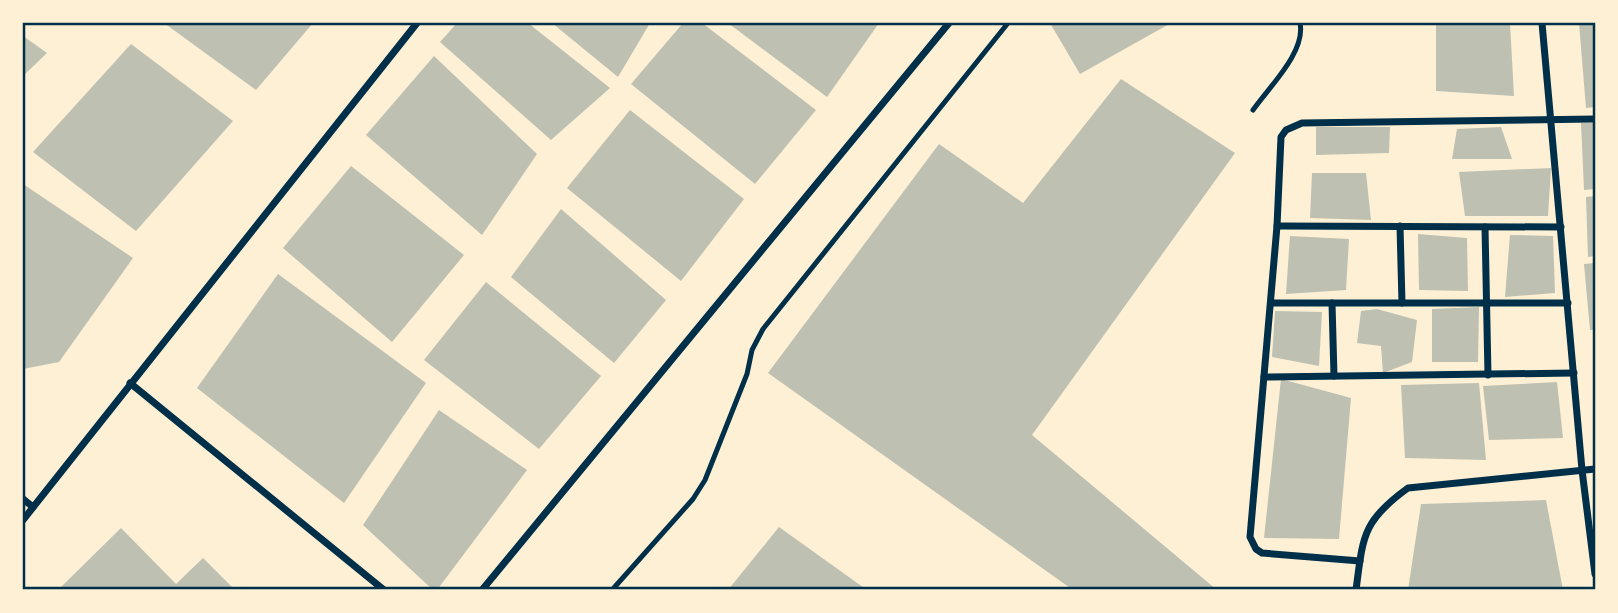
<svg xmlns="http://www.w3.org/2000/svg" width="1618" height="613" viewBox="0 0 1618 613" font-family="Overpass,sans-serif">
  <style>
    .building { fill: #bec0b2 }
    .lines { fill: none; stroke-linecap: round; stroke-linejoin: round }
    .service { stroke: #003049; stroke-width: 5 }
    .minor { stroke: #003049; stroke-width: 7 }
    .neatline { fill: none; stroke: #003049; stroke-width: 2.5 }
  </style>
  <rect width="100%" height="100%" fill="#fdf0d5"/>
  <g class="building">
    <polygon points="164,23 313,23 256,90"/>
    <polygon points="457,23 528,23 610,88 551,140 440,42"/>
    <polygon points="552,23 650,23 618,77"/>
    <polygon points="683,23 702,23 816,110 755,184 631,84"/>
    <polygon points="728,23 879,23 827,97"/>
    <polygon points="1050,23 1171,23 1080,74"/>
    <polygon points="1436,23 1510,23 1514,96 1436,91"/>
    <polygon points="1579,23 1595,23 1595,107 1586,108"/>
    <polygon points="23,36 47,53 23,76"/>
    <polygon points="131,44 233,121 136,231 33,152"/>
    <polygon points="434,56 537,154 482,235 366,135"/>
    <polygon points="1121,79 1235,153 1032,435 1217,590 1073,590 768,373 939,144 1023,203"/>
    <polygon points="630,110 744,199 681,281 567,188"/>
    <polygon points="1581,123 1595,123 1595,189 1584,190"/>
    <polygon points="1316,127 1390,127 1389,153 1316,155"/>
    <polygon points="1501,127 1512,159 1452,159 1457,129"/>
    <polygon points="351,166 464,255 392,342 283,248"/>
    <polygon points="1551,168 1548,216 1465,216 1459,172"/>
    <polygon points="1312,173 1366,173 1371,220 1310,218"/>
    <polygon points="23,184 133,258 59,362 23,369"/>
    <polygon points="1595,196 1595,256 1588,257 1586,197"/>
    <polygon points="561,209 666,300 614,363 511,277"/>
    <polygon points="1418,234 1467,238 1468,291 1419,290"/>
    <polygon points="1510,235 1553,236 1555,293 1505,297"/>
    <polygon points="1290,236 1349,239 1346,290 1286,294"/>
    <polygon points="1595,263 1595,330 1590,330 1584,264"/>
    <polygon points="278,274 426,383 344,503 197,388"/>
    <polygon points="486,282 601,376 539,449 424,360"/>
    <polygon points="1479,307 1478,362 1432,362 1432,309"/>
    <polygon points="1377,309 1417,320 1412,362 1383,373 1381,346 1357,343 1361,311"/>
    <polygon points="1275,311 1322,312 1319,366 1272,357"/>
    <polygon points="1281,379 1351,398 1339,539 1264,538"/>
    <polygon points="1557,382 1563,438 1489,440 1483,386"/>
    <polygon points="1479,383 1486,460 1405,458 1401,385"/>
    <polygon points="439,410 527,470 437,590 433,590 363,525"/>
    <polygon points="1546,500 1563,590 1408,590 1421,504"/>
    <polygon points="779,527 867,590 728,590"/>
    <polygon points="121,528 176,584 203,558 234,589 65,590 61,587"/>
  </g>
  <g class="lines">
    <g class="service">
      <path d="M1253,110c16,-23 53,-58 47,-87"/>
      <polyline points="612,590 693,499 705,480 747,374 752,350 763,329 1008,23"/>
    </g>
    <g class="minor">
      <polyline points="1542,23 1582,470 1595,574"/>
      <polyline points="1277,226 1561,227"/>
      <polyline points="1400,226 1402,303"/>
      <polyline points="1485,227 1488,375"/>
      <polyline points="1271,303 1568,303"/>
      <polyline points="1332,303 1334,376"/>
      <polyline points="1264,377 1574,373"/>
      <polyline points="130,383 384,590"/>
      <polyline points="23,499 33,507"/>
      <polyline points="23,520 417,23"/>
      <polyline points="1360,561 1262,553 1256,549 1250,537 1277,226 1281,137 1286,130 1302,123 1595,119"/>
      <polyline points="482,590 949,23"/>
      <path d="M1356,590c7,-53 6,-69 52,-102l187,-19"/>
    </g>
  </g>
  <rect width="1618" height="613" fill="none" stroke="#fdf0d5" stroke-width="49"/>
  <rect x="24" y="24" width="1570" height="564" class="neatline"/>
</svg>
